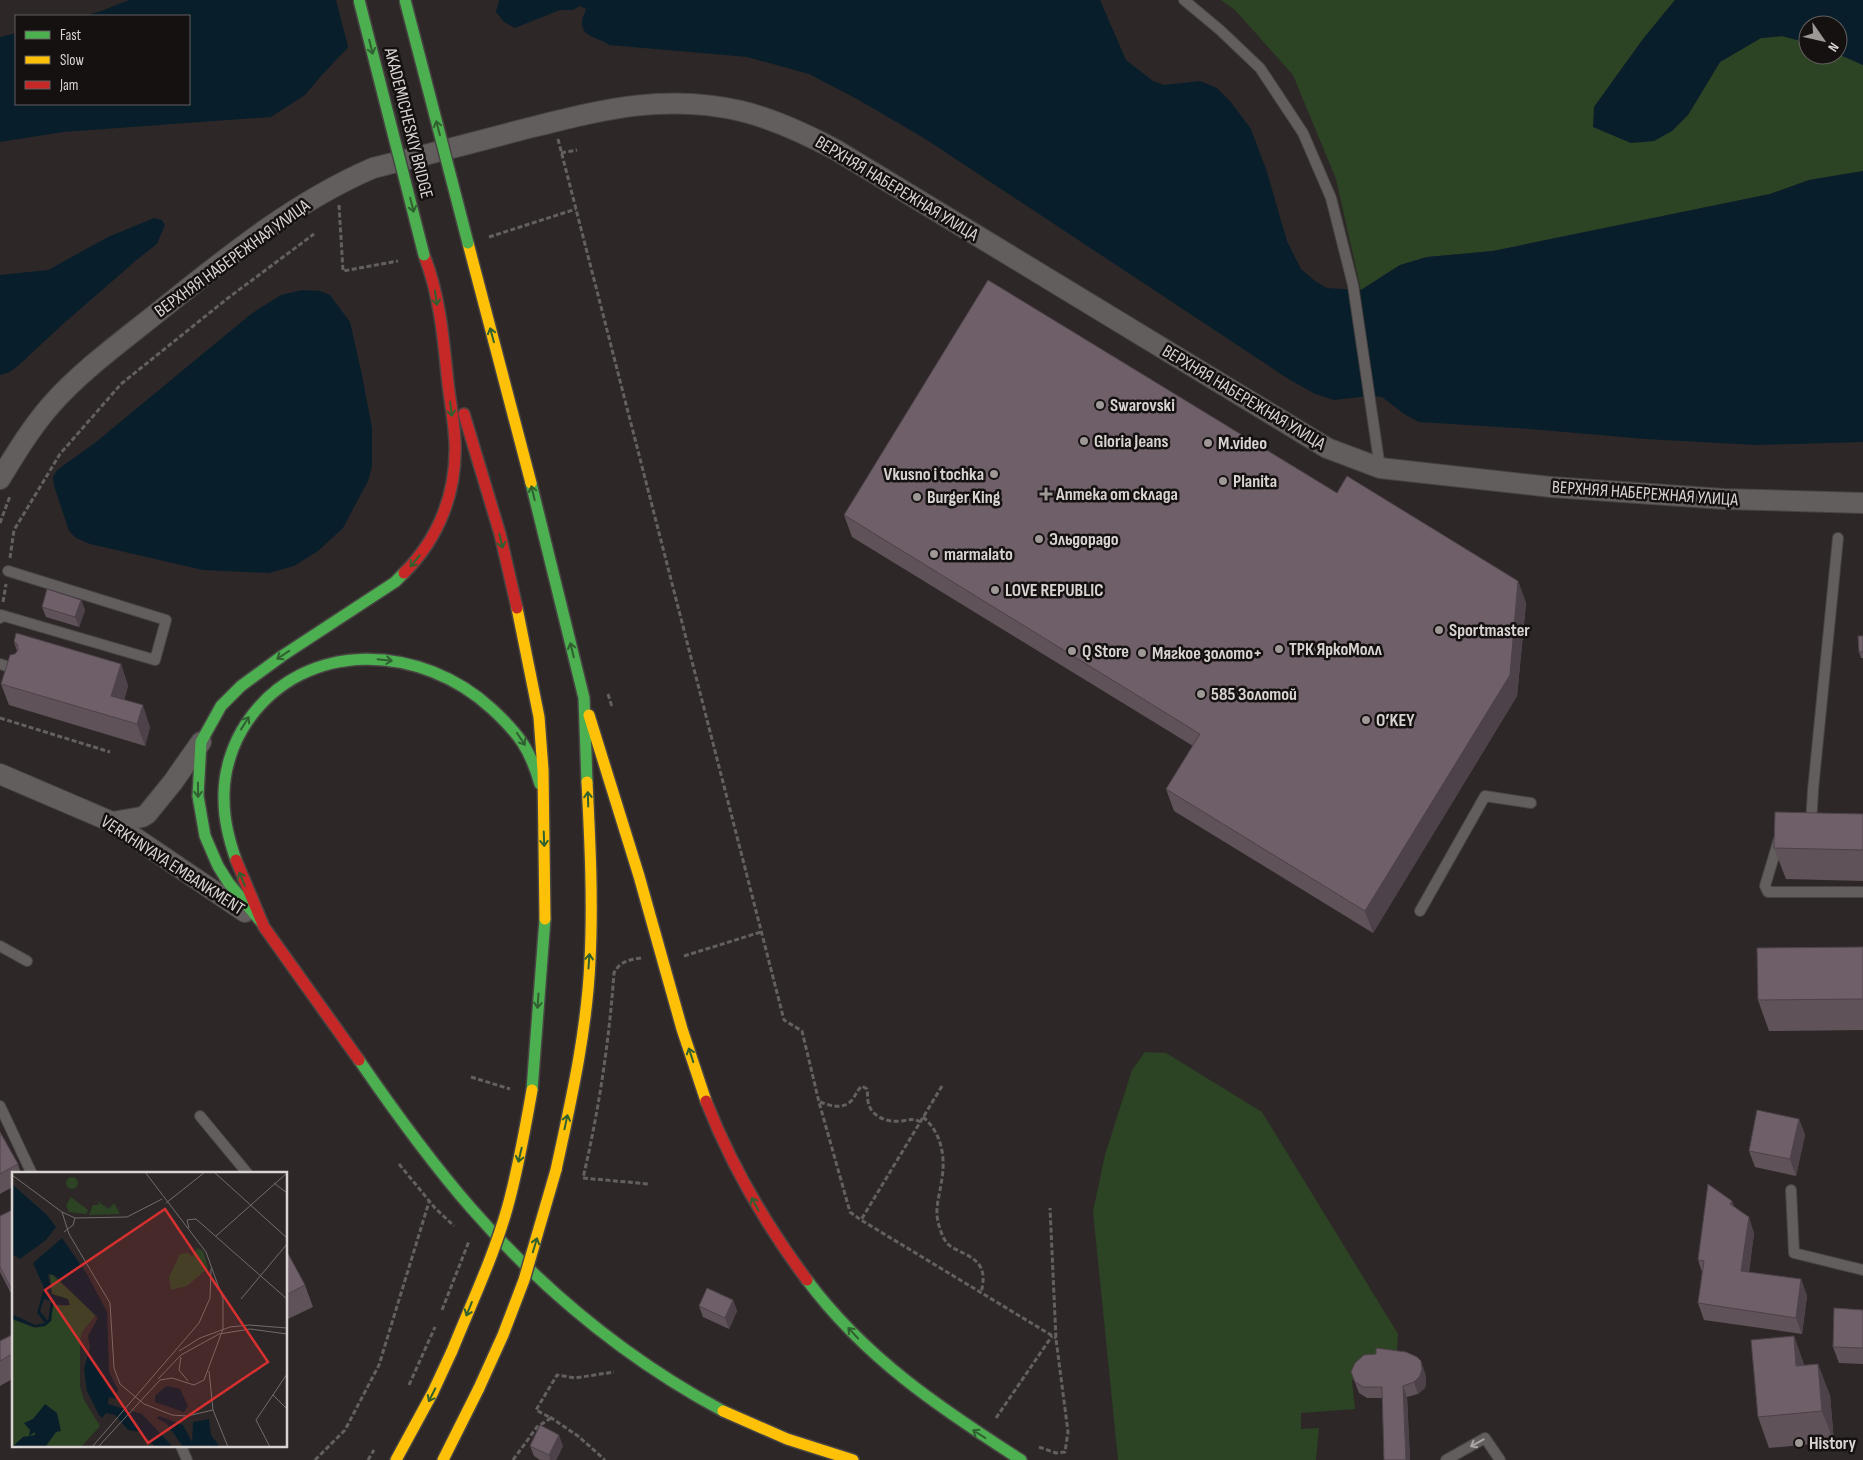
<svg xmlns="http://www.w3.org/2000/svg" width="1863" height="1460" viewBox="0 0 1863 1460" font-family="'Sofia Sans Condensed',sans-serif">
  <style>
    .green { fill: #2c4324 }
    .water { fill: #091e2b }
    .pier { fill: #2d2827 }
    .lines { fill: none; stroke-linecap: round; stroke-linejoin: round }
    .lane-casing { stroke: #484443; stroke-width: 12 }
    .street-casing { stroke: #484443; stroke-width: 22 }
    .fast-casing { stroke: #484443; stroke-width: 14 }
    .slow-casing { stroke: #484443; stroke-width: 14 }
    .jam-casing { stroke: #484443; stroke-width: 14 }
    .path { stroke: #63605f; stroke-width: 3; stroke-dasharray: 5 2.5; stroke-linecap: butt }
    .lane { stroke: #625e5d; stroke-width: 10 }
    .street { stroke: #625e5d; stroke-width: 20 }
    .fast { stroke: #4caf50; stroke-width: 11 }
    .slow { stroke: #ffc107; stroke-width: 11 }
    .jam { stroke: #c62828; stroke-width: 11 }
    .fast-bridge-casing { stroke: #484443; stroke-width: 14; stroke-linecap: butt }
    .slow-bridge-casing { stroke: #484443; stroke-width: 14; stroke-linecap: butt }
    .fast-bridge { stroke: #4caf50; stroke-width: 11 }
    .slow-bridge { stroke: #ffc107; stroke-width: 11 }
    .wall { fill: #5f5259 }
    .shaded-wall { fill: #4d4249 }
    .building { fill: #6e5f68; stroke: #4d4249 }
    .oneway { stroke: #306030 }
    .oneway2 { stroke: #a9a5a3 }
    .poi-dot { fill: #9d9896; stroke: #141110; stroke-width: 2 }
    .labels { text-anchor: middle; stroke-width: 5; stroke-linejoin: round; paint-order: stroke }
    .street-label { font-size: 18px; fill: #d9d4d2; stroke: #141110 }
    .poi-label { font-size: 18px; font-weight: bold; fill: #d9d4d2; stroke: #141110; text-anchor: start }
    .inset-road { fill: none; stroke: #726d6b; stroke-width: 1 }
    .view { fill: #d63130; fill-opacity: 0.15; stroke: #d63130; stroke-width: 2.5 }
    .inset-edge { fill: none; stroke: #d9d4d2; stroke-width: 2.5 }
  </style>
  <rect width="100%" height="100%" fill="#2d2827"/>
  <g class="green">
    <polygon points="1221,0 1675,0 1643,39 1594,107 1688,115 1720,62 1761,38 1782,36 1808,43 1808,55 1838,54 1863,65 1863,171 1809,180 1770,194 1493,251 1427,257 1400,265 1361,290 1336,179 1293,75 1235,10"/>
    <polygon points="1145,1052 1166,1053 1262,1112 1398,1334 1397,1350 1363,1363 1352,1381 1355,1409 1301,1413 1301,1429 1319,1428 1316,1460 1118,1460 1093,1211 1105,1155 1132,1070"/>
  </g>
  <g class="water">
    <polygon points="129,0 393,0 321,76 305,95 271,117 63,132 0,142 0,37 16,33 16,104 189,104 189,16 84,16 101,11"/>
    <path d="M499,0h601l26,60 27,21 11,4 36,-4 17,7 13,13 21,28 16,43 20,69 14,28 14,12 12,7 34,2 39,-25 27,-8 66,-6 277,-57 39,-14 54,-9v271l-107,3 -111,-6 -115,-10 -111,-7 -15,-8 -22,-17 -13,-1 -35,4 -19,-6 -25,-14 -363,-240 -70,-41 -48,-25 -62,-17 -138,-12c-9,-8 -28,-7 -27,-23 0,-5 3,-8 4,-13l-6,-3 -7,4h-13l-45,18 -11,-6 -8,-10z"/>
    <polygon points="1675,0 1863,0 1863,65 1838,54 1838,25 1808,25 1808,43 1782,36 1761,38 1720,62 1688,115 1672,131 1654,141 1631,143 1593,127 1594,107 1643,39"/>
    <polygon points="154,218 162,220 165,225 157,244 139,258 63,324 18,366 8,373 0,375 0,275 48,270 108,237"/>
    <polygon points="302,290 320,291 330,295 350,322 362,375 372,428 372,467 368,481 343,528 318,551 294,566 269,573 203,570 90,544 76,538 69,531 54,486 53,477 57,470 96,442 251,314 281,295"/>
  </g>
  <polygon class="pier" points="336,0 396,0 349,50"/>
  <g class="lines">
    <g class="lane-casing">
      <g id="lane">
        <polyline points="1184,0 1220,30 1260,68 1303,133 1331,198 1353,285 1380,468"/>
        <polyline points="0,618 1,615 155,660 166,620 8,571"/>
        <polyline points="0,664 18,670"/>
        <polyline points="1811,825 1813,790 1838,538"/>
        <polyline points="1779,839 1765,886 1768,892 1863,892"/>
        <polyline points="1420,911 1485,796 1531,803"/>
        <polyline points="0,946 27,961"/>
        <polyline points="0,1106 32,1174"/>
        <polyline points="200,1116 248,1174"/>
        <polyline points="1791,1190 1794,1253 1863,1270"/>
        <polyline points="181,1446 187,1460"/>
        <polyline points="1446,1460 1485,1438 1500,1460"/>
      </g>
    </g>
    <g class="street-casing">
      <g id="street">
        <path d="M0,479c16,-26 31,-51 51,-74 31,-35 70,-63 106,-92 69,-55 135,-110 216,-145 48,-12 96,-24 144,-37 77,-19 144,-39 224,-20 33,8 65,23 95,39l491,298 53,20 171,19 173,12 139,4"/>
        <polyline points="0,774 112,822 245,912"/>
        <polyline points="112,822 142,817 147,814 173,782 201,742"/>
      </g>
    </g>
    <g class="fast-casing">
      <g id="fast">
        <polyline points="531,483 584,698 587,782"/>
        <path d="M236,860c-7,-20 -12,-39 -12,-60 -1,-27 8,-56 23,-78 58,-85 175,-78 245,-13 27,25 38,40 48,75"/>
        <polyline points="262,923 228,882 218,866 205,836 198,796 201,742 221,706 241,686 282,656 395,582 404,573"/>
        <path d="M359,1060c35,51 71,101 112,148 72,82 155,151 252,203"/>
        <polyline points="532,1090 545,919"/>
        <path d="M807,1280c58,78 133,128 214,180"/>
      </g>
    </g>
    <g class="slow-casing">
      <g id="slow">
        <polyline points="468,243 531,483"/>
        <polyline points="517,608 539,717 543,770 545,919"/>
        <polyline points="589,715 639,876 682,1029 706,1101"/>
        <path d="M556,1170c15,-69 31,-139 34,-210 3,-59 0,-119 -3,-178"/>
        <polyline points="723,1411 787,1439 853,1460"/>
        <polyline points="396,1460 433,1392 452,1351"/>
        <polyline points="443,1460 479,1388"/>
      </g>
    </g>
    <g class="jam-casing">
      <g id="jam">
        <polyline points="464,414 500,534 517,608"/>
        <path d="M404,573c35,-35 53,-81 51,-131 -1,-23 -6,-45 -8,-68 -4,-40 -8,-81 -23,-119"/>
        <polyline points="236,860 264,927 359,1060"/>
        <path d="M706,1101c25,64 60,124 101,179"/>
      </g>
    </g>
    <g class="path">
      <polyline points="558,139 784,1020 802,1031 819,1102 850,1212 861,1220"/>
      <polyline points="561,153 577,150"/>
      <polyline points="339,205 343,271 398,261"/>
      <polyline points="489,237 576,209"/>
      <polyline points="0,523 10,496"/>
      <polyline points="10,558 14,530 60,454 121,384 228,298 314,234"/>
      <polyline points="3,602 6,584"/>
      <polyline points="608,694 612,707"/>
      <polyline points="0,718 110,752"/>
      <polyline points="684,956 761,932"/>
      <path d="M641,958c-12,2 -21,3 -27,15 -5,69 -15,137 -31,205l66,6"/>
      <polyline points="471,1077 510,1089"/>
      <polyline points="942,1086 861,1220 1056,1338"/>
      <path d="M820,1102c11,4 23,8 32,-2 4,-5 5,-10 10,-14l5,3c1,4 0,8 1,12 2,16 20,22 34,20 7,-1 11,-3 19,1"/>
      <path d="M923,1117c20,17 23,43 18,67 -2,14 -6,24 -3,38 2,7 4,15 9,21 4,5 11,7 16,10 20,9 23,20 18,40"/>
      <polyline points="399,1164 435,1208 454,1226"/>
      <polyline points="442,1310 469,1241"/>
      <polyline points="409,1385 435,1327"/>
      <polyline points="550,1417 578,1436 605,1460"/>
      <polyline points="996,1418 1052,1336"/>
      <polyline points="1039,1447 1056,1453 1065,1452 1068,1432 1056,1339 1050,1208"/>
      <polyline points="315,1460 345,1430 379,1365 429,1202"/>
      <polyline points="368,1460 374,1450"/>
      <polyline points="513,1460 537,1427 551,1418 536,1410 557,1375 575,1378 614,1372"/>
    </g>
    <use href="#lane" class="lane"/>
    <use href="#street" class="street"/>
    <use href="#fast" class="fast"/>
    <use href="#slow" class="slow"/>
    <use href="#jam" class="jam"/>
    <g class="fast-bridge-casing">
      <g id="fast-bridge">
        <polyline points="359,0 424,255"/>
        <polyline points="405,0 468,243"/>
      </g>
    </g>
    <g class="slow-bridge-casing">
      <g id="slow-bridge">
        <path d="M452,1351c19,-47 41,-93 55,-142 11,-39 18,-79 25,-119"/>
        <polyline points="479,1388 503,1335 524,1280 556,1170"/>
      </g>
    </g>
    <use href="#fast-bridge" class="fast-bridge"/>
    <use href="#slow-bridge" class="slow-bridge"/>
  </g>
  <g class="wall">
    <polygon points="1337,493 1518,581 1526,603 1517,696 1373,933 1174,811 1166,789 1193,746 852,537 844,515"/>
    <polygon points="81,600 85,610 79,627 46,617 42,607"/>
    <polygon points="1863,636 1863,658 1861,658 1859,652"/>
    <polygon points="14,642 121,664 128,686 124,700 150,727 145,746 9,705 1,684 17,651"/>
    <polygon points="1863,814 1863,881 1786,879 1774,848"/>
    <polygon points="1863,947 1863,1030 1769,1031 1758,1000"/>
    <polygon points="1799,1119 1805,1135 1796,1176 1755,1167 1749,1151"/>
    <polygon points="0,1132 18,1164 21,1174 14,1174 14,1186 0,1194"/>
    <polygon points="1732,1201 1734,1207 1754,1233 1749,1272 1801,1279 1807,1296 1802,1334 1704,1320 1698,1303 1702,1272 1698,1260"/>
    <polygon points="14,1209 14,1299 0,1272 0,1216"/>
    <polygon points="286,1250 305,1285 313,1307 286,1320"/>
    <polygon points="733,1300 737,1311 729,1329 703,1317 699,1306"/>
    <polygon points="1863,1310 1863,1364 1839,1363 1833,1347"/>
    <polygon points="14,1334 14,1378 0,1386 0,1341"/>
    <polygon points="1794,1336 1804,1365 1830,1395 1834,1442 1769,1448 1758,1417"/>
    <polygon points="1351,1372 1425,1373 1426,1381 1425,1388 1418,1394 1407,1397 1410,1460 1384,1460 1382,1398 1367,1398 1359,1393"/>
    <polygon points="530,1446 563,1446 556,1460 540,1460 534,1456"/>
  </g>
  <g class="shaded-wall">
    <polygon points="1518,581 1526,603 1517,696 1373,933 1365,911"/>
    <polygon points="81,600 85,610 79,627 75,617"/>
    <polygon points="121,664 128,686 119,717 111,696"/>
    <polygon points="143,705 150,727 145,746 137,724"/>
    <polygon points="1799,1119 1805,1135 1796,1176 1790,1159"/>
    <polygon points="1732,1201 1738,1217 1730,1204"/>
    <polygon points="1749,1217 1754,1233 1747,1287 1741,1271"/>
    <polygon points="1801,1279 1807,1296 1802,1334 1796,1318"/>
    <polygon points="733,1300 737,1311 729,1329 725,1318"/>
    <polygon points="1794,1336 1805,1367 1796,1366"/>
    <polygon points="1421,1361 1425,1373 1426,1381 1425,1388 1418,1394 1414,1382"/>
    <polygon points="1818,1364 1830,1395 1834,1442 1822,1411"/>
    <polygon points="1403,1386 1407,1397 1410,1460 1406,1460"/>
    <polygon points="559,1435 563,1446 556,1460 550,1460 549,1455"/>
  </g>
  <g class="building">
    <polygon points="988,280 1337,493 1347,476 1518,581 1510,675 1365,911 1166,789 1200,734 844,515"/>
    <polygon points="47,589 81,600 75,617 42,607"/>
    <polygon points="16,633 121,664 111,696 143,705 137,724 1,684 10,655 15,654 18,650 17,644 14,642"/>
    <polygon points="1858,636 1863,636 1863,652 1859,652"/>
    <polygon points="1775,812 1863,814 1863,850 1774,848"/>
    <polygon points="1863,947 1863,999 1758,1000 1757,948"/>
    <polygon points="1757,1110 1799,1119 1790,1159 1749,1151"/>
    <polygon points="0,1132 18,1164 0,1174"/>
    <polygon points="1708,1184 1732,1201 1730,1204 1749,1217 1741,1271 1801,1279 1796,1318 1698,1303 1704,1261 1698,1260"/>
    <polygon points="14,1209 14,1294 0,1267 0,1216"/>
    <polygon points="286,1250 305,1285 286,1295"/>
    <polygon points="707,1288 733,1300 725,1318 699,1306"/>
    <polygon points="1834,1308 1863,1310 1863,1348 1833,1347"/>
    <polygon points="14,1334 14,1353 0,1361 0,1341"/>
    <polygon points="1794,1336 1796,1366 1818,1364 1822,1411 1758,1417 1751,1340"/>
    <polygon points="1376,1348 1406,1352 1417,1357 1421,1361 1422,1369 1420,1376 1414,1382 1403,1386 1406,1460 1384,1460 1382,1387 1363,1387 1355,1382 1351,1372 1355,1363 1364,1355 1376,1354"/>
    <polygon points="540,1425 559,1435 549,1455 530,1446"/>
  </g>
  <defs><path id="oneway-shaft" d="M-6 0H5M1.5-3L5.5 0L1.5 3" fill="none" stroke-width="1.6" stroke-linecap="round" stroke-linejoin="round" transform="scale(1.25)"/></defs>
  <g class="oneway">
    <use href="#oneway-shaft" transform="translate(371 47) rotate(76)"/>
    <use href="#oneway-shaft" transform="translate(438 128) rotate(-105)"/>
    <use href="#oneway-shaft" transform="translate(412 205) rotate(76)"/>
    <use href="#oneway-shaft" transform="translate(436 298) rotate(81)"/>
    <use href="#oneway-shaft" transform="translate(492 335) rotate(-105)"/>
    <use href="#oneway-shaft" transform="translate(451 409) rotate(83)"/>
    <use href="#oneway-shaft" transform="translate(533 493) rotate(-104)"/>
    <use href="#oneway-shaft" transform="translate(501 541) rotate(77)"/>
    <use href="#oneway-shaft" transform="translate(415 561) rotate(130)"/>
    <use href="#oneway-shaft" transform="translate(572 650) rotate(-104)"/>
    <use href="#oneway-shaft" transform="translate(283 655) rotate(146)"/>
    <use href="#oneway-shaft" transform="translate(385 660) rotate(6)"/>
    <use href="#oneway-shaft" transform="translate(245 723) rotate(-58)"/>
    <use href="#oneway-shaft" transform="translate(521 739) rotate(56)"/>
    <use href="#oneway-shaft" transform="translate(198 790) rotate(90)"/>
    <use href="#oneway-shaft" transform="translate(588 799) rotate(-92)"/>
    <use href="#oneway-shaft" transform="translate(544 839) rotate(88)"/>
    <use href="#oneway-shaft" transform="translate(242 879) rotate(-113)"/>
    <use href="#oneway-shaft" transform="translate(589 961) rotate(-86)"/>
    <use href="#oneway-shaft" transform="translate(538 1001) rotate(94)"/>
    <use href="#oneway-shaft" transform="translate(691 1055) rotate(-108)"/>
    <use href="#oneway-shaft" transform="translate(566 1122) rotate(-78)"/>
    <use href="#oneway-shaft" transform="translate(520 1155) rotate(103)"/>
    <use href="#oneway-shaft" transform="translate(755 1204) rotate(-118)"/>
    <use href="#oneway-shaft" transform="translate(535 1245) rotate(-73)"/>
    <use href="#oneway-shaft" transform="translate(469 1309) rotate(112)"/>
    <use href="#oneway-shaft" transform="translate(853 1333) rotate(-133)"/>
    <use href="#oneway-shaft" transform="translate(432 1395) rotate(117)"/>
    <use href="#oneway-shaft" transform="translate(979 1434) rotate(-148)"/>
  </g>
  <use class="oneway2" href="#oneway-shaft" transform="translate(1477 1443) rotate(151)"/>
  <g class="poi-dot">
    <circle cx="1100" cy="405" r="5"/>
    <circle cx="1084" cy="441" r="5"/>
    <circle cx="1208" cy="443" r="5"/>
    <circle cx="994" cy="474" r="5"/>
    <circle cx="1223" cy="481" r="5"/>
    <path d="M1043.5 486.5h5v5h5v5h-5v5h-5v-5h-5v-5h5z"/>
    <circle cx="917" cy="497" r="5"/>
    <circle cx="1039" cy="539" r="5"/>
    <circle cx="934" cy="554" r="5"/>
    <circle cx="995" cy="590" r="5"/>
    <circle cx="1439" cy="630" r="5"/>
    <circle cx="1279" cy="649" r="5"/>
    <circle cx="1072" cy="651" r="5"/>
    <circle cx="1142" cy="653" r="5"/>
    <circle cx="1201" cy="694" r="5"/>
    <circle cx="1366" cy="720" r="5"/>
    <circle cx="1799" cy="1443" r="5"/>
  </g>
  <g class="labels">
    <g class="street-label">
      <text transform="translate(409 123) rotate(76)" y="6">AKADEMICHESKIY BRIDGE</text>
      <text transform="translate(897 188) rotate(31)" y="6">ВЕРХНЯЯ НАБЕРЕЖНАЯ УЛИЦА</text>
      <text transform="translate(232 258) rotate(-36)" y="6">ВЕРХНЯЯ НАБЕРЕЖНАЯ УЛИЦА</text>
      <text transform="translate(1244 397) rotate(31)" y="6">ВЕРХНЯЯ НАБЕРЕЖНАЯ УЛИЦА</text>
      <text transform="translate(1645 493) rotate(4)" y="6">ВЕРХНЯЯ НАБЕРЕЖНАЯ УЛИЦА</text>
      <text transform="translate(173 865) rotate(33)" y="6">VERKHNYAYA EMBANKMENT</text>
    </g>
    <g class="poi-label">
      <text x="1110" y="411">Swarovski</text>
      <text x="1094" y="447">Gloria Jeans</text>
      <text x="1218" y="449">M.video</text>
      <text x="984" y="480" text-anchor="end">Vkusno i tochka</text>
      <text x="1233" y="487">Planita</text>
      <text x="1056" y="500">Аптека от склада</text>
      <text x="927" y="503">Burger King</text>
      <text x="1049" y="545">Эльдорадо</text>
      <text x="944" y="560">marmalato</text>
      <text x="1005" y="596">LOVE REPUBLIC</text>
      <text x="1449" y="636">Sportmaster</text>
      <text x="1289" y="655">ТРК ЯркоМолл</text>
      <text x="1082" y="657">Q Store</text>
      <text x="1152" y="659">Мягкое золото+</text>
      <text x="1211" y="700">585 Золотой</text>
      <text x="1376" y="726">O’KEY</text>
      <text x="1809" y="1449">History</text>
    </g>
  </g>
  <g transform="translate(12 1172)">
    <rect width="275" height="275" fill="#2d2827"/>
    <path d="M54 11a6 6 0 1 1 12 0a6 6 0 1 1-12 0ZM59,25l17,13 -2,4 -17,-2 -3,-7zM85,29l12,8 5,-6 6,11 -31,1 4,-10h6zM185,76l6,3 5,17 -21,18 -16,4 -2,-13 11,-23 9,-1 3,4zM38,101l46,42 -14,17 -2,9v45l4,14 16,26 -19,21h-69v-128l23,9 10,-2 6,-5 2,-16 15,1 -4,-8 -12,-4z" fill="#2c4324"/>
    <path d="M0,12l35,31 9,12 -10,13 -26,19 -8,-5zM50,66l25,36 20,38 2,60 9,18 -2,5 6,5 -13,-3 -1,7 34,10 31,33h-17l-16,-15 -12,-2 -13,-15 -9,-2 -4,5 -3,-3 -12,-24 -3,-22 6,-22 -2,-11 10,-18 -44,-43 -6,-1 4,20 16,5 2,6h-17l-2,16 -6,5 -11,1 -22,-8v-5l23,11 10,-2 -8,-10 7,-25 -11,-25zM32,127l7,2 -3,20 -8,-10zM154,214l14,3 8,17 -4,6 -29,-10v-6zM33,232l12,9 4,18 -5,1 -10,14 -34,1 11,-10 12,-2v-3l-6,4 1,-6 -6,-7 9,-4zM147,244l24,9 9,17 1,-20 16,-3 2,16 9,12h-37l-16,-23 -10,-6z" fill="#091e2b" fill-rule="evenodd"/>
    <path class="inset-road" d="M202,0l73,66M0,3l50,37 13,6 52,-1 35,-18M262,11l13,10M154,31l39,-31M50,40l7,22 41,69 4,65 6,16 24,20 28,11 15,1 26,-6M184,47l91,80M177,56l-2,-8 9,-1M52,60l9,-7 2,-7M204,64l71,-63M229,127l46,-55M167,179l21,-13 30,-11 19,-2 38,3M169,185l-2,13 9,11M197,199l4,39 15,37M146,207l23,-24 38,-21 31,-5 37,5M261,223l14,14M80,275l107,-124 11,-25 1,-29M86,275l62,-67 12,-2 22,7 10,-5 19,-51v-30l-17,-47 -61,-80M258,275l-14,-27 31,-46"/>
    <path class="view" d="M153,37l103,153 -120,81 -103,-153z"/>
    <rect width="275" height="275" class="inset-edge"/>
  </g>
  <rect x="15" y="15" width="175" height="90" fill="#141110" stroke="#635f5e"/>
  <rect x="25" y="31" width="25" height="8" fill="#4caf50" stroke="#635f5e"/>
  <text x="60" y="40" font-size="15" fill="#d9d4d2">Fast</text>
  <rect x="25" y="56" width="25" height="8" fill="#ffc107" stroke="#635f5e"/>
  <text x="60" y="65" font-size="15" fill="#d9d4d2">Slow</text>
  <rect x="25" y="81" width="25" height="8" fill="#c62828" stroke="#635f5e"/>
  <text x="60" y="90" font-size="15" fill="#d9d4d2">Jam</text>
  <g transform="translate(1823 40) rotate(124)"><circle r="24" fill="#141110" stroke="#635f5e"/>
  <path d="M0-4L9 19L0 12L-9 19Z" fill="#9d9896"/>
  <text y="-8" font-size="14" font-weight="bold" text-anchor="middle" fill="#d9d4d2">N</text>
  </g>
</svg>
